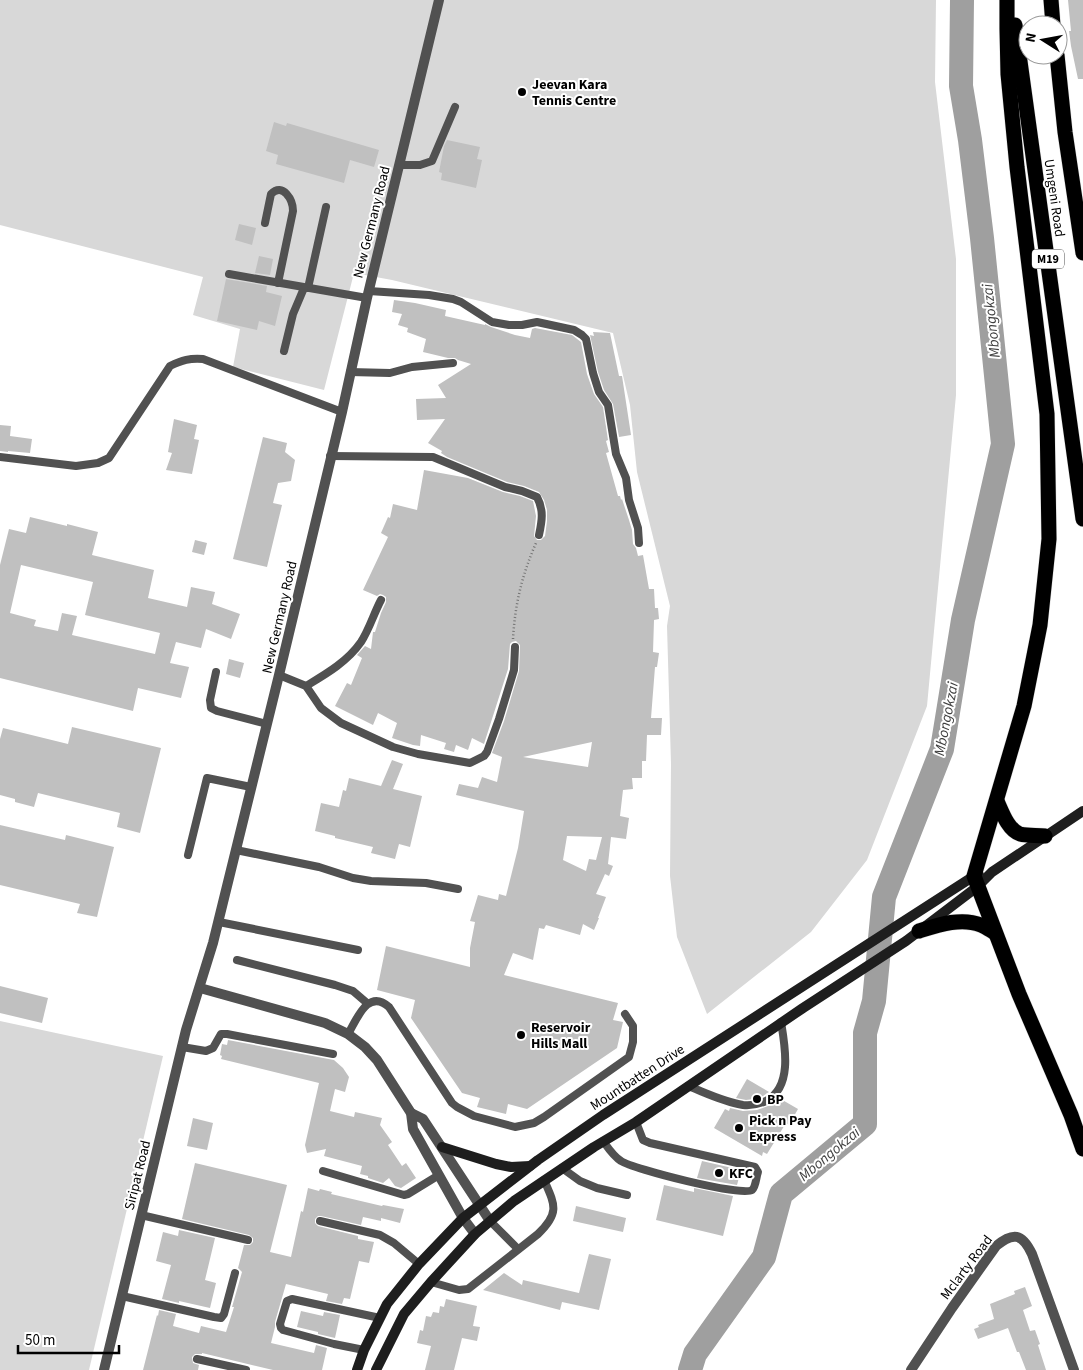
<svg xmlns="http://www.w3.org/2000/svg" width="1083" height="1370" viewBox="0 0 1083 1370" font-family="'Source Sans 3',sans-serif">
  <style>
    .green { fill: #d8d8d8 }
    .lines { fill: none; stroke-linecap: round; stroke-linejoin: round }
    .river { stroke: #9f9f9f; stroke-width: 24 }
    .building { fill: #c0c0c0; fill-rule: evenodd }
    .motorway-casing { stroke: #dbdbdb; stroke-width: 16 }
    .path { stroke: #737373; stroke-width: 2.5; stroke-dasharray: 1 2.5; stroke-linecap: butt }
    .service { stroke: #515151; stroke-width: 8 }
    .minor { stroke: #515151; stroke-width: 10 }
    .secondary { stroke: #1e1e1e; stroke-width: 10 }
    .motorway { stroke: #000; stroke-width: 15 }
    .poi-dot { fill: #000; stroke: #fff; stroke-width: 2 }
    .labels { text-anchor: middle; stroke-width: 4; stroke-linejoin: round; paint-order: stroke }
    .shield { fill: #fff; stroke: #4c4c4c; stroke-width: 1 }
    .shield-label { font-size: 12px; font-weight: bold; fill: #000 }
    .poi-label { font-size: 14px; font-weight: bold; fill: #000; stroke: #fff; text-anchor: start }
    .street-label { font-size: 14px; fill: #000; stroke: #fff }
    .water-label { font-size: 15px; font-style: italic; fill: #404040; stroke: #fff }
  </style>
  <rect width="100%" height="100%" fill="#fff"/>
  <g class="green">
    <polygon points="0,0 936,0 935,82 956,259 956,395 927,706 867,860 811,932 707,1014 677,937 670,876 671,764 667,626 670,606 637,472 630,405 613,333 392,280 354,273 324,390 233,367 240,329 193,315 203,277 0,225"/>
    <polygon points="0,1021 163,1056 89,1370 0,1370"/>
  </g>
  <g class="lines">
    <polyline class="river" points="690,1370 695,1354 764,1257 781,1194 865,1124 865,1033 874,1001 884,897 942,749 963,620 1003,444 982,238 970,140 961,86 962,0"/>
  </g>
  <g class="building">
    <polygon points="1068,0 1083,0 1083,79 1078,79 1071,46 1069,31 1071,31"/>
    <polygon points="274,122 286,126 287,123 379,150 374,167 350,160 344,183 276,164 278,155 266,151"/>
    <polygon points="447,140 480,147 477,159 482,160 476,188 441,180 442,173 439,172 444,146"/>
    <polygon points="239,224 256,228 252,245 235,240"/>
    <polygon points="259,256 273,259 270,275 255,273"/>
    <polygon points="226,279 267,286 266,292 282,296 275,326 259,321 257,330 217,321"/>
    <path d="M394,300l21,3 31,7 -1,6 40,9v-1l6,3 24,8 15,3 2,-9 3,-1 37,7 9,7 6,32 7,20 9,13 5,33 -2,1 3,11 -3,1 12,43h2l1,4 1,-1 7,21 3,10 1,14 3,4 2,8 5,-1 6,34h5l1,19h3l1,11 -5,1 -1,32 6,1 -2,14h-2l-4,51h11l-1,17h-14l-1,26h-4v17h-10l1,11 -10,1 -3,26 9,2 -3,21 -15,-2 -3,27 5,2 -4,10 -4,-2 -9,20 10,3 -8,21h1l-5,12 -11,-6 -3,11 -34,-10 -2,4 -5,-1 -6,32 -20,-7 -9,22 114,28 -5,17 10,2 -6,26 -90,61 -19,-5 -2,10 -29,-7 3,-9 -18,-5 -51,-75 4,-18 -38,-10 9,-44 84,21v-19l5,-26 -5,-1 8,-26 20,5 1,-6 7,2 12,-48 6,-37 -68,-16 3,-11 19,4 4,-11 15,5 5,-25 -10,-4 12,-32 15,-50 1,-26 -4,-4 -4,1 -2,2 -2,25 -24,75 -12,-6 -4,12 -12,-5 -2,7 -10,-3 2,-6 -25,-8 -1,11 -7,-1 -21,-7 5,-15 -19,-10 -5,12 -38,-19 12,-23 4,2 11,-27 -5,-3 8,-9 6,3 2,-17h2l6,-19 5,-11v-5l-3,-2 -3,-1 -3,2 -14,-6 25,-53 -7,-4 7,-16 2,1 3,-14 24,6 7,-40 44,8 35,14 17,4 13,5 3,15 -2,20 3,4h4l4,-4 2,-15v-11l-3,-10 -5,-8 -15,-6 -17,-4 -60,-25 -6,-4 1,-2 -14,-8 17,-24 -28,1 -1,-21 30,-1 -8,-13 33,-21 -13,-4 -3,-2h-7l-25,-6 3,-13 -19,-7 1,-4 -10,-3 4,-11 -10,-2zM592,742l-4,25 -65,-10zM567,836l35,1 -6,23 -7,-1 -3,12 -23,-11z"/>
    <polygon points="593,332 610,333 619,376 622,376 631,435 619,437 613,404 604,390 598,372 590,335 594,336"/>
    <polygon points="174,419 197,425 194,439 199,440 192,474 166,470 172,453 168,452"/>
    <polygon points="0,425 11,426 10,436 32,439 30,453 8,451 8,452 0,451"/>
    <polygon points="263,437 287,443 285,452 295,460 291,481 278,483 273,503 282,505 267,567 233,559"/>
    <path d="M30,517l37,9v-2l31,8 -6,23 62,15 -6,28 39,9 4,-20 24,5 -3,12 28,10 -9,25 -25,-10 -5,19 -25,-6 -6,21 19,4 -8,31 -43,-10 -5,23 -133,-33v-113l9,-36 17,4zM21,565l72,17 -8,33 75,18 -5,21 -83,-19 5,-19 -15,-3 -4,18 -24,-5 2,-6 -26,-7z"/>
    <polygon points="195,540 207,543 204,555 192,552"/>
    <polygon points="229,659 244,663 240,678 226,674"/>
    <polygon points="72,727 161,748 140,833 117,827 120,813 38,793 34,807 15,802 15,799 0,795 0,739 3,728 68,744"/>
    <polygon points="392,760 403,764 393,789 422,796 410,847 399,844 395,859 371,853 373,847 335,838 335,836 315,831 321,803 339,807 343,790 346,791 349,778 381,786"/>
    <polygon points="0,825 65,840 66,835 114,847 97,917 77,913 80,904 0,885"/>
    <polygon points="0,986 48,998 42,1023 0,1013"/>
    <polygon points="228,1040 334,1060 343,1068 349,1077 345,1092 335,1089 330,1111 354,1117 355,1112 382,1118 380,1125 392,1142 388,1145 402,1166 406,1163 416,1178 401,1188 395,1186 389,1178 383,1183 368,1178 368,1176 360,1174 362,1166 324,1156 326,1149 307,1153 305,1145 319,1083 221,1059 222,1056 220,1055 222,1044 227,1045"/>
    <polygon points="747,1079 769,1092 763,1096 754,1099 746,1100 736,1098"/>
    <polygon points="779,1098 798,1109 789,1125 786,1123 767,1154 763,1152 762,1156 714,1128 725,1109 729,1111 730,1108 743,1111 757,1110 768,1106"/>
    <polygon points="193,1118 213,1123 207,1150 187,1146"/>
    <polygon points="702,1161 741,1170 737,1185 697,1178"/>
    <polygon points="195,1163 287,1185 270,1252 291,1257 301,1211 303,1212 308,1188 319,1191 320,1189 332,1192 331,1194 382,1206 383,1205 404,1209 400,1223 381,1218 381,1221 363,1217 361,1225 321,1216 318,1216 315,1219 315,1223 318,1226 358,1236 358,1239 374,1242 369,1263 359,1261 350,1299 344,1298 342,1304 326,1301 328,1294 286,1284 275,1322 275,1327 271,1343 314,1353 316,1345 327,1348 322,1370 273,1370 202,1353 202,1354 195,1354 192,1357 193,1363 199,1365 198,1370 143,1370 157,1315 158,1316 159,1310 176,1314 173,1326 199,1333 201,1326 226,1332 234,1307 232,1307 242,1272 238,1268 244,1245 250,1245 253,1242 253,1238 249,1235 182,1219"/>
    <polygon points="664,1185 694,1192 694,1188 733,1196 723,1236 656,1220"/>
    <polygon points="576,1206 626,1218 623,1232 573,1221"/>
    <polygon points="179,1230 215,1238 205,1280 216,1283 210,1308 179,1301 179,1303 162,1299 171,1265 156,1261 163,1232 178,1236"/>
    <polygon points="589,1254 611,1259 599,1310 562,1302 560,1310 483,1290 504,1273 522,1285 523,1280 579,1293"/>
    <polygon points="1025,1287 1032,1306 1023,1310 1030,1331 1035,1330 1040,1344 1038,1345 1046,1370 1026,1370 1019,1352 1017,1352 1008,1328 978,1339 974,1329 979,1327 978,1325 994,1319 990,1304 1015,1294 1014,1291"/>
    <polygon points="446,1299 477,1306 473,1326 480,1327 477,1341 462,1338 454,1370 425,1370 431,1346 417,1343 420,1330 423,1331 426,1316 431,1317 433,1312 439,1313 440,1306 444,1307"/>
    <polygon points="301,1311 323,1316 324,1312 340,1315 335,1338 318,1334 318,1332 297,1327"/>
  </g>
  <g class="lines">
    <g class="motorway-casing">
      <g id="motorway">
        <polyline points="1007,0 1007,29 1008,74 1017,167 1047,414 1049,539 1040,625 1024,706 974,876 1019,994 1071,1115 1083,1149"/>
        <polyline points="1051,0 1053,25"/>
        <polyline points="1015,25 1083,519"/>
        <polyline points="1057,55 1065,132 1083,253"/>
        <path d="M997,801c5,11 11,29 23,33 8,2 17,1 25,2"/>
        <path d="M919,931c19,-6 42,-14 62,-6 5,2 9,5 14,8"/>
      </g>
    </g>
    <path class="path" d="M513,639c2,-35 9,-64 23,-96"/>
    <g class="service">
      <polyline points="399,165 420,165 432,161 455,107"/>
      <path d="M265,223l6,-29c12,-12 22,6 22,17l-15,72"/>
      <polyline points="229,274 367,298"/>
      <polyline points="308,288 326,207"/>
      <polyline points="369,291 429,295 453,299 461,302 492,322 509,325 522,325 537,322 574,330 582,335 586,339 593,373 599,392 608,405 616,454 626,478 629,500 638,528 639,543"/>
      <polyline points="284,351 293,314 304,288"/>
      <polyline points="350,372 390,373 412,367 453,363"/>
      <path d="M330,456l103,1 72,30 17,4 15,6c7,13 5,24 2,38"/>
      <path d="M0,457l76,9 22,-3 11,-5 61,-92c12,-6 20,-8 33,-7l139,53"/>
      <polyline points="216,672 210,700 211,708 217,711 267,724"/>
      <polyline points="279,675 306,686 321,708 341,723 393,747 418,754 470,763 484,756 487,752 499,719 514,670 515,647"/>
      <path d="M306,686c20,-12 41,-24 55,-44 8,-12 13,-29 20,-42"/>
      <polyline points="236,850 319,867 353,878 371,881 426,883 458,889"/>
      <polyline points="188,855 207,778 251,787"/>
      <polyline points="219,922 358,950"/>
      <polyline points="237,960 335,985 353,991 367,1003"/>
      <path d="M348,1034c9,-15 20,-46 41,-27l63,96 5,4 17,9 41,11 19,-4 10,-6 85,-60 4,-15v-16l-8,-12"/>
      <polyline points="182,1047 206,1051 213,1048 221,1034 227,1034 333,1054"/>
      <path d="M688,1086c18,7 36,16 55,19 9,1 16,-1 23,-4 27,-14 19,-55 15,-79"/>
      <path d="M603,1141c5,7 11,16 18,20 12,8 121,36 131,29 4,-3 4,-13 6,-18l-3,-5 -105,-24 -7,-3 -7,-18"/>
      <polyline points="562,1168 580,1181 597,1188 627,1195"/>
      <polyline points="323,1171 404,1195 408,1194 439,1175"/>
      <polyline points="141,1215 248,1240"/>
      <polyline points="320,1221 380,1235 394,1243 419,1264"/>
      <polyline points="490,1221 518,1249"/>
      <path d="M431,1282l28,8 9,-1 70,-55c22,-21 17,-29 6,-54"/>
      <polyline points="122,1296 214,1317 221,1318 224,1314 235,1273"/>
      <polyline points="364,1350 334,1344 283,1330 281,1328 280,1324 287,1301 292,1299 380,1318"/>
      <polyline points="197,1359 246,1370"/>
    </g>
    <g class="minor">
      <polyline points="200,988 325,1023 348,1034 365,1047 377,1060 411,1113 413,1129 463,1218 475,1234"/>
      <polyline points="411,1113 423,1119 490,1221"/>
      <polyline points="104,1370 186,1030 213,943 279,675 342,412 367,298 439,0"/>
      <path d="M911,1370l41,-62 44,-62c17,-14 26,-13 36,8l42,116"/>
    </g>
    <g class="secondary">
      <polyline points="442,1147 496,1164 511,1167 530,1166"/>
      <polyline points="357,1370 364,1350 387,1304 419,1264 463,1218 538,1160 603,1115 974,876 979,875"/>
      <polyline points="376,1370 404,1314 431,1282 475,1234 514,1201 594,1147 636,1122 803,1008 906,941 977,887 992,872 1083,811"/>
    </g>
    <use href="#motorway" class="motorway"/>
  </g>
  <g class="poi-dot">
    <circle cx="522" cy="92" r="5"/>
    <circle cx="521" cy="1035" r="5"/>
    <circle cx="757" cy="1099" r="5"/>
    <circle cx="739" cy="1128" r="5"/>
    <circle cx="719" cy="1173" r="5"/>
  </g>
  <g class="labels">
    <rect class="shield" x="1032" y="249.5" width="32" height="19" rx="4"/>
    <g class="shield-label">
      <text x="1048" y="263">M19</text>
    </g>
    <g class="poi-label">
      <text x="532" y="89">Jeevan Kara<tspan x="532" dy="16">Tennis Centre</tspan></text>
      <text x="531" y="1032">Reservoir<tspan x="531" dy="16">Hills Mall</tspan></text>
      <text x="767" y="1104">BP</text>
      <text x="749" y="1125">Pick n Pay<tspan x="749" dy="16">Express</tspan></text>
      <text x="729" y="1178">KFC</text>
    </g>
    <g class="street-label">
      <text transform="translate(1055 198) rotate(82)" y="5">Umgeni Road</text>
      <text transform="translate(371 222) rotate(-76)" y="5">New Germany Road</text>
      <text transform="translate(279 617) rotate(-77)" y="5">New Germany Road</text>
      <text transform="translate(637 1077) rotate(-33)" y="5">Mountbatten Drive</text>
      <text transform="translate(137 1175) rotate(-76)" y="5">Siripat Road</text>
      <text transform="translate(966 1267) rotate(-53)" y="5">Mclarty Road</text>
    </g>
    <g class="water-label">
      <text transform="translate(991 321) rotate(-96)" y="5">Mbongokzai</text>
      <text transform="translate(946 719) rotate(-79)" y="5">Mbongokzai</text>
      <text transform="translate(829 1154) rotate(-40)" y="5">Mbongokzai</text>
    </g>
  </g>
  <g transform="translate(1043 40) rotate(281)"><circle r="24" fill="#ffffff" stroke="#999999"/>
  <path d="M0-4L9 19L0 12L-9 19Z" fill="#000000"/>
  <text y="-8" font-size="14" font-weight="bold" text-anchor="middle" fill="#000000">N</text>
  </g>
  <path d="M18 1345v8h101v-8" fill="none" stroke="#000000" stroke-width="2.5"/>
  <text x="25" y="1345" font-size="15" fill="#000000" stroke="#ffffff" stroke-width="4" paint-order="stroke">50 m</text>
</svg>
